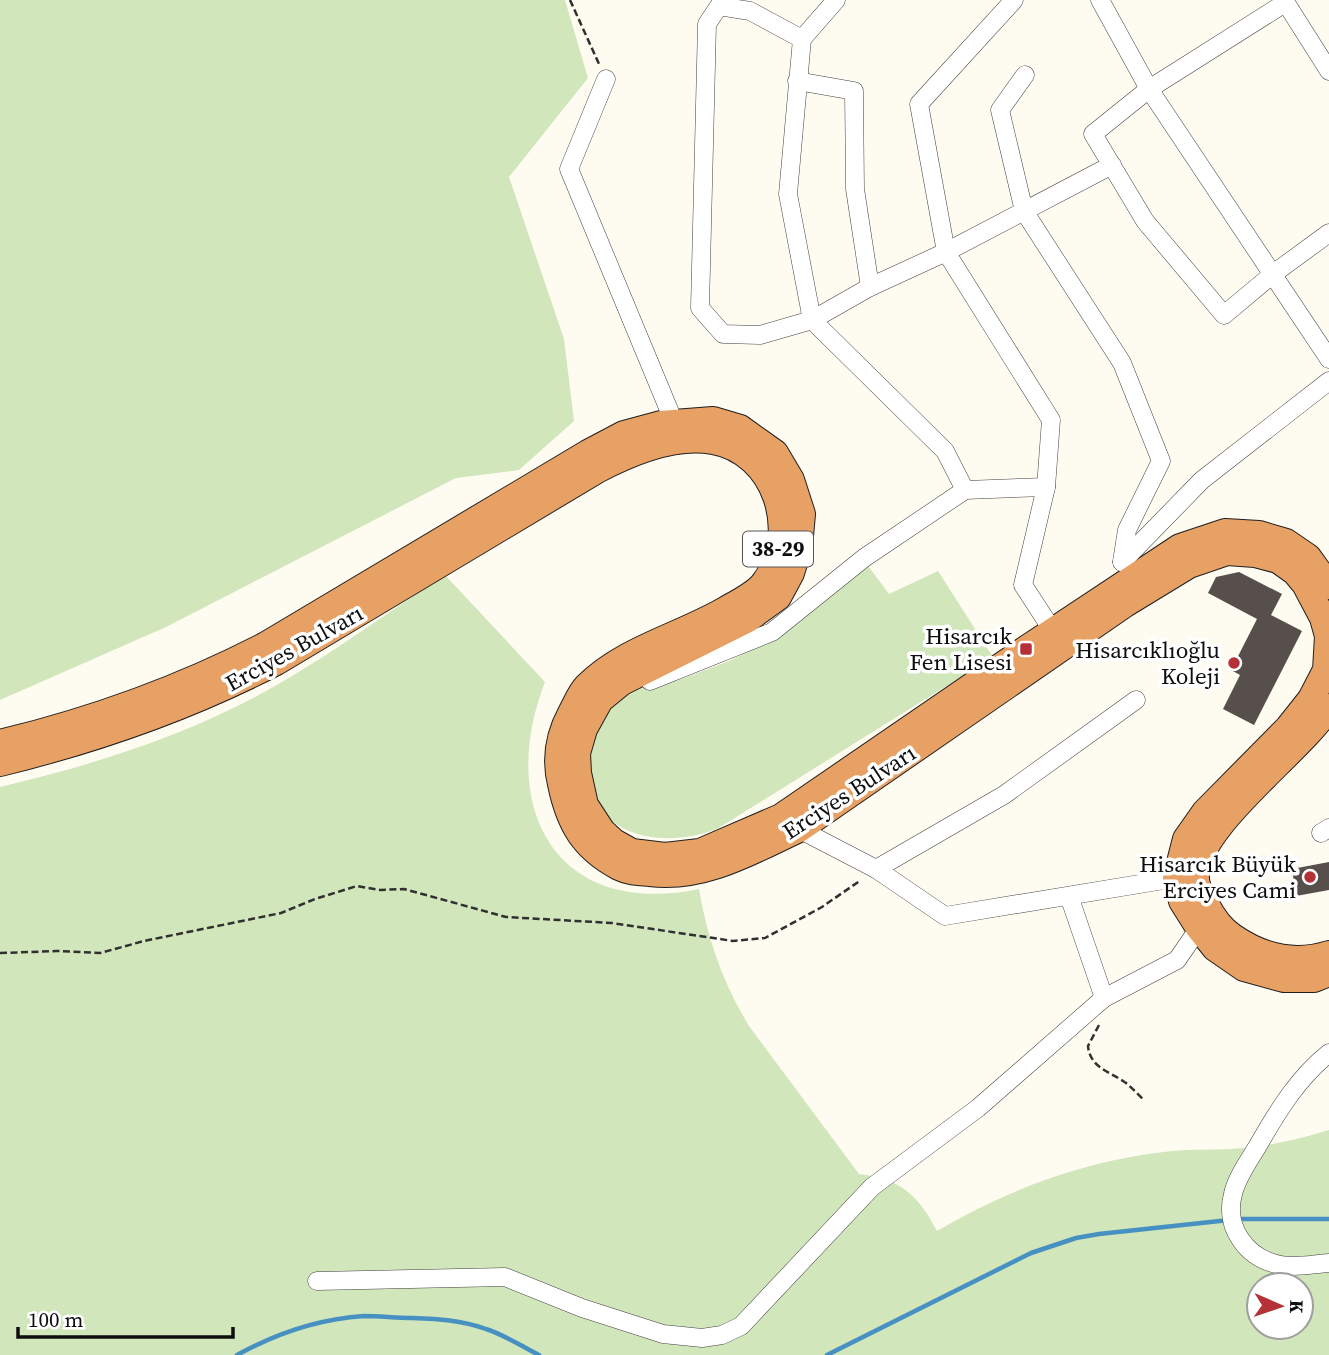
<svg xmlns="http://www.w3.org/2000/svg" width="1329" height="1355" viewBox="0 0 1329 1355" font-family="'Source Serif 4',serif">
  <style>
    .green { fill: #d2e6bc; fill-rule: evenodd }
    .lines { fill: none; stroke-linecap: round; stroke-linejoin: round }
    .stream { stroke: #4691c2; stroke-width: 4.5 }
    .building { fill: #564f4b }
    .minor-casing { stroke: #414141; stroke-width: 19 }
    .highway-casing { stroke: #1f1f1f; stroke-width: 28 }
    .path { stroke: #303030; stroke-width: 2.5; stroke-dasharray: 7 3.5; stroke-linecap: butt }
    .minor { stroke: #fff; stroke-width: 18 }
    .highway { stroke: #e8a164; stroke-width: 26 }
    .poi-dot { fill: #b33137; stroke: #fff; stroke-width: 2.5 }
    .labels { text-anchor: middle; stroke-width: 7; stroke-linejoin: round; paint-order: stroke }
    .shield { fill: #fff; stroke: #565656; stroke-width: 2 }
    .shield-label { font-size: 21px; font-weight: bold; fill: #0e0e0e }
    .poi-label { font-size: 23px; fill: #0e0e0e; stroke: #fff; text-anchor: end }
    .street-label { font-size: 23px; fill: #0e0e0e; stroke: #fff }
  </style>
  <rect width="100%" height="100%" fill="#fefbf1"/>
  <g class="green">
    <polygon points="0,0 565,0 588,78 509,177 564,339 574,421 519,470 456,478 166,627 0,700"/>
    <path d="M866,563l23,31 49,-23 55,86 -276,172c-40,15 -91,14 -120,-22l-10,-59 10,-29 30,-28 52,-11 50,-19 24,-12z"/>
    <path d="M445,575l100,107c-48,123 9,237 154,207 8,49 24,94 50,137l110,148c41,4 60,22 78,57 73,-43 150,-71 235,-80 19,-2 39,-1 58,-2 34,-2 67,-9 99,-19v225h-1329v-568c94,-22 191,-53 275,-101 58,-33 113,-74 170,-111zM1259,1285h42v42h-42z"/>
  </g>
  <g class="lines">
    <g class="stream">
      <polyline points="1238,1219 1329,1219"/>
      <path d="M237,1355c40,-22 81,-36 127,-39 16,0 32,2 48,2 26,1 49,2 74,11 19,6 35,17 53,26"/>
      <polyline points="827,1355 1031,1253 1076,1238 1099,1234 1229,1220"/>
    </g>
  </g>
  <g class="building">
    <polygon points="1239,572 1282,594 1271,615 1302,631 1254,725 1223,709 1240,675 1231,670 1257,619 1208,593 1216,577"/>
    <polygon points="1329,862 1329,890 1296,896 1292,869"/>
  </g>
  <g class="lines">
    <g class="minor-casing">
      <g id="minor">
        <polyline points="1014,0 919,104 946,252 1051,420 1046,487 1023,585 1053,631"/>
        <polyline points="1100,0 1149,89 1329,359"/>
        <polyline points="1284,0 1329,71"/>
        <polyline points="1285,3 1149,89 1093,134 1145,221 1224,315 1273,274 1329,233"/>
        <polyline points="802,39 750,11 719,6 707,24 700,308 723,334 760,335 812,320 870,287 946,252 1112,165"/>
        <polyline points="1025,75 1000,110 1024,211 1122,363 1161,461 1127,530 1122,562"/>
        <polyline points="606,79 569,169 674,422"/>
        <polyline points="797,81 854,91 855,189 870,287"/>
        <polyline points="965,490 1046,487"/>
        <polyline points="1122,562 1202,480 1329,381"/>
        <polyline points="650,681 772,632 864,558 965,490 945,451 812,320 788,194 802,39 836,0"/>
        <polyline points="799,829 876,869 945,916 1176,878"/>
        <polyline points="1321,833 1329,828"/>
        <polyline points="876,869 1004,795 1136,700"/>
        <polyline points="1069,896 1104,998"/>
        <path d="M1329,1053c-30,24 -50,56 -69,89 -9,16 -23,34 -27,52 -9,34 14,65 48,71 15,3 32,-1 48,-2"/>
        <polyline points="317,1281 505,1277 582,1308 663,1334 702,1338 722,1335 741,1326 872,1187 978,1108 1104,998 1177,960 1199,928"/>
      </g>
    </g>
    <g class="highway-casing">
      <g id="highway">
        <path d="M1329,707c-28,45 -136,121 -133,172 0,8 6,17 10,25 6,12 15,25 27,33 29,20 61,28 96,17"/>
        <path d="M0,743c91,-22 183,-55 266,-98l322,-192 36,-19 37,-10 52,-4 27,8 35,25 16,27 11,34 -3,33 -8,26 -13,24 -30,22 -126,63 -22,18 -16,29 -7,24 1,20 7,32 17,26 12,11 18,10 33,4 35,-4 81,-35 245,-168 154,-102 45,-15 34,2 27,8 22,15 21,29"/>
        <path d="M0,763c94,-23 189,-56 276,-101l321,-192c34,-18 77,-36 116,-29 63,11 89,92 51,142 -8,11 -27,20 -39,27 -45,26 -101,39 -138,76 -7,7 -11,18 -16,27 -12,22 -16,47 -10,71 8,39 22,64 58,83 10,5 20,5 31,6 53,7 102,-22 149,-44l326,-225 64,-39 38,-13 28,2 23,6 17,12 10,12 18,34 5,18 -2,34 -15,29 -23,29 -83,84 -19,27 -10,39 6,23 17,27 16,20 29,20 40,11h30l15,-6"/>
      </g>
    </g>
    <g class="path">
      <polyline points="570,0 599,64"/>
      <polyline points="0,953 57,951 100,953 144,941 281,913 315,899 357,886 380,890 404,889 506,917 612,923 733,941 765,938 822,907 861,880"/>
      <path d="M1099,1025l-11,21c2,21 20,25 35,35 8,5 14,13 21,19"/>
    </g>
    <use href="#minor" class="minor"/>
    <use href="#highway" class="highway"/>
  </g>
  <g class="poi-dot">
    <rect x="1019" y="642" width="14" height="14" rx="3.5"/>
    <circle cx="1234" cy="663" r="7"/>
    <circle cx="1310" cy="877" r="7"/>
  </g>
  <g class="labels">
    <rect class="shield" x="743" y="531.5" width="70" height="35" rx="5"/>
    <g class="shield-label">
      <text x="778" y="556">38-29</text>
    </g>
    <g class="poi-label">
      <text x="1012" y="644">Hisarcık<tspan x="1012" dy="26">Fen Lisesi</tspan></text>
      <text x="1220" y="658">Hisarcıklıoğlu<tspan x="1220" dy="26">Koleji</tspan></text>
      <text x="1296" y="872">Hisarcık Büyük<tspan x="1296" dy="26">Erciyes Cami</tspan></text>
    </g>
    <g class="street-label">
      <text transform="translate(294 648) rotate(-29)" y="8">Erciyes Bulvarı</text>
      <text transform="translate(849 792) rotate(-33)" y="8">Erciyes Bulvarı</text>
    </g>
  </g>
  <g transform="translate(1280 1306) rotate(92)"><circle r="33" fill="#ffffff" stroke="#9f9f9f" stroke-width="2"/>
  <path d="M0-5L12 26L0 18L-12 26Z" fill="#b33137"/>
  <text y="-10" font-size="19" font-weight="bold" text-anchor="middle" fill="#0e0e0e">K</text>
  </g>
  <path d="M18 1327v10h215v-10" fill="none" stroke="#0e0e0e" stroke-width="3.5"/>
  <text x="28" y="1327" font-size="21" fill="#0e0e0e" stroke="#ffffff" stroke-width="5" paint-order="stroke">100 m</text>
</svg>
